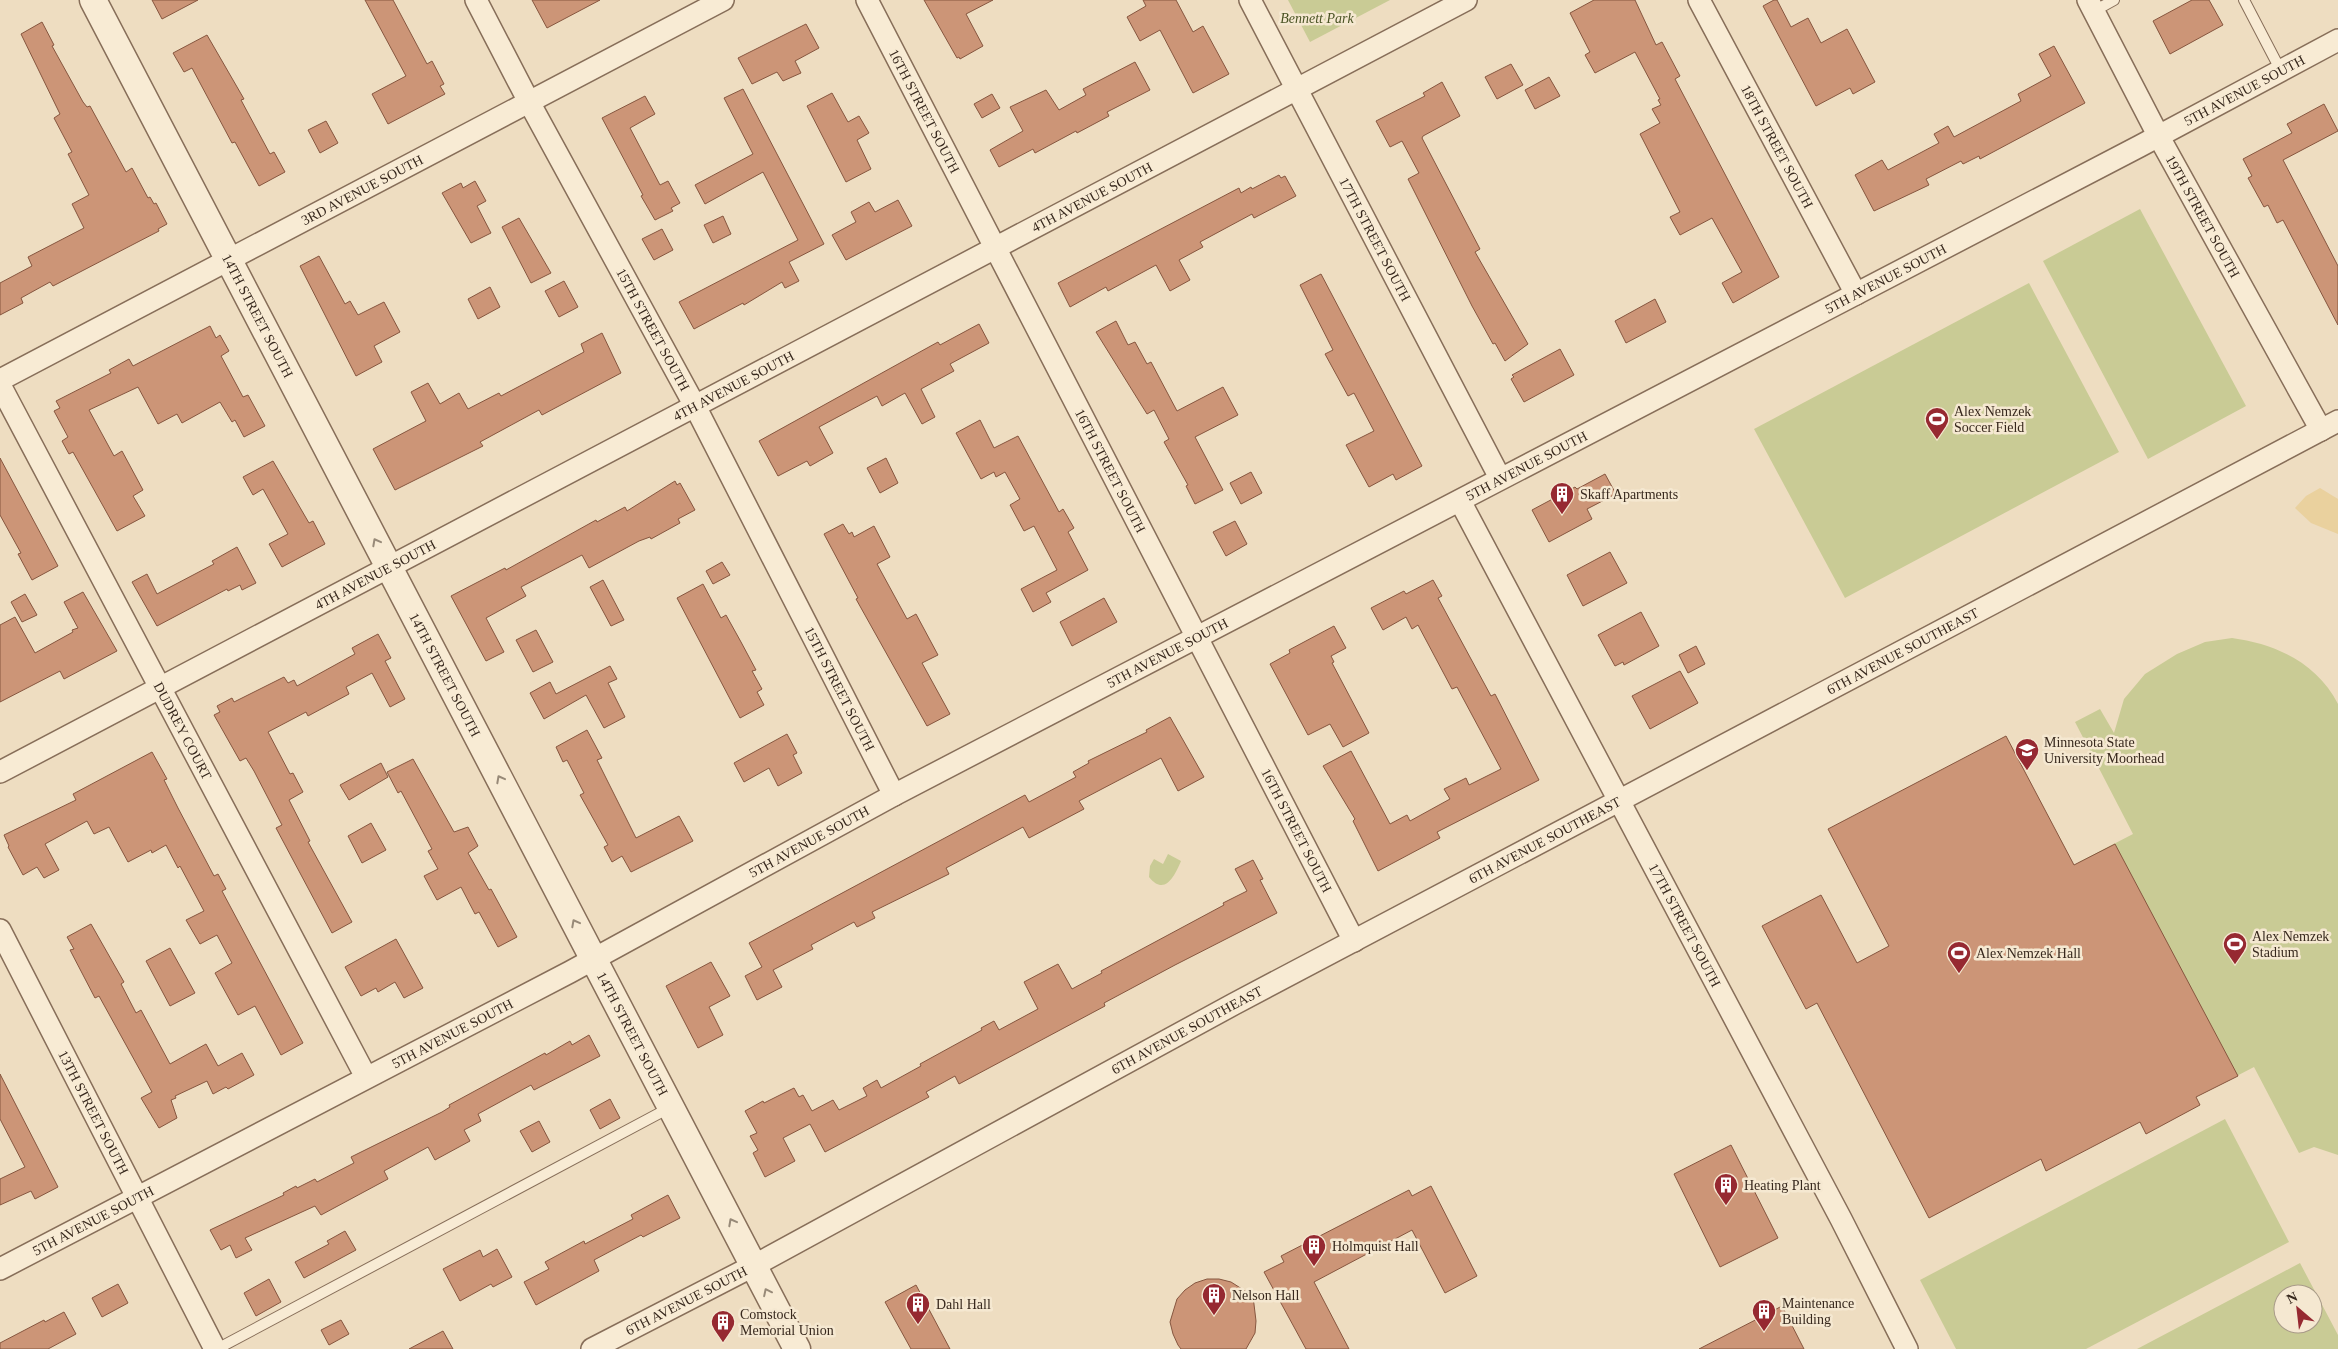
<svg xmlns="http://www.w3.org/2000/svg" width="2338" height="1349" viewBox="0 0 2338 1349" font-family="'Times New Roman',serif">
  <style>
    .green { fill: #c9cb95; fill-rule: evenodd }
    .sand { fill: #ead19e }
    .building { fill: #cc9577; stroke: #86563f }
    .lines { fill: none; stroke-linecap: round; stroke-linejoin: round }
    .service-casing { stroke: #876e59; stroke-width: 12 }
    .minor-casing { stroke: #876e59; stroke-width: 24 }
    .tertiary-casing { stroke: #876e59; stroke-width: 29 }
    .service { stroke: #f8ebd4; stroke-width: 10 }
    .minor { stroke: #f8ebd4; stroke-width: 21 }
    .tertiary { stroke: #f8ebd4; stroke-width: 26 }
    .oneway { stroke: #988a78 }
    .labels { text-anchor: middle; stroke-width: 5; stroke-linejoin: round; paint-order: stroke }
    .park-label { font-size: 14px; font-style: italic; fill: #4a5324; stroke: #f5e8d1 }
    .street-label { font-size: 14px; fill: #37281d; stroke: #f5e8d1 }
    .poi-label { font-size: 14px; fill: #37281d; stroke: #f5e8d1; text-anchor: start }
  </style>
  <rect width="100%" height="100%" fill="#eeddc1"/>
  <g class="green">
    <polygon points="1288,0 1390,0 1310,42"/>
    <polygon points="2140,209 2246,406 2148,459 2043,261"/>
    <polygon points="2029,283 2119,452 1845,598 1754,429"/>
    <path d="M2232,638c44,6 85,25 106,66v451l-24,-8 -15,6 -45,-86 -54,28 -121,-233 54,-28 -58,-112 25,-13 14,24 10,-34 21,-25 32,-20 28,-12z"/>
    <path d="M1168,854l13,7c-6,14 -16,36 -32,16l1,-11 4,-7 9,5z"/>
    <polygon points="2225,1119 2289,1242 2086,1349 1956,1349 1920,1280"/>
    <path d="M2300,1263l38,72v14h-201zM2283,1294h30v30h-30z"/>
  </g>
  <polygon class="sand" points="2320,488 2338,499 2338,534 2311,523 2295,508 2306,496"/>
  <g class="building">
    <polygon points="152,0 198,0 162,19"/>
    <polygon points="365,0 393,0 427,64 432,61 444,84 440,86 445,94 388,124 372,94 406,76"/>
    <polygon points="532,0 600,0 547,28"/>
    <polygon points="924,0 993,0 966,14 983,46 960,59 959,57 957,58"/>
    <polygon points="1143,0 1176,0 1193,32 1203,26 1229,74 1193,93 1160,30 1140,41 1127,17 1146,6"/>
    <polygon points="1594,0 1635,0 1656,45 1662,42 1680,76 1675,79 1779,277 1733,303 1722,283 1742,272 1712,218 1680,235 1670,217 1680,212 1640,134 1660,123 1652,109 1661,105 1658,100 1660,99 1635,52 1595,73 1585,55 1590,52 1570,13"/>
    <polygon points="1774,0 1777,0 1791,27 1808,18 1821,43 1847,29 1875,82 1853,94 1850,88 1816,106 1763,6"/>
    <polygon points="2192,0 2209,0 2223,25 2170,54 2153,21"/>
    <polygon points="42,22 54,45 52,46 83,102 87,107 90,106 126,172 132,168 148,198 150,197 154,204 156,203 167,224 158,229 159,231 53,286 50,282 21,298 23,303 0,315 0,283 32,266 28,257 84,228 72,204 89,195 68,154 72,152 54,118 60,114 21,34"/>
    <polygon points="806,24 819,48 795,61 801,73 783,81 777,72 752,84 738,58"/>
    <polygon points="207,35 244,99 241,100 270,154 274,152 285,172 259,186 235,142 232,143 192,68 184,72 173,53"/>
    <polygon points="2054,46 2085,103 1980,159 1979,156 1963,164 1961,161 1926,179 1929,185 1874,211 1855,175 1882,160 1888,170 1939,143 1934,134 1948,126 1954,137 2021,101 2018,94 2051,76 2039,54"/>
    <polygon points="1135,62 1150,90 1107,112 1109,116 1077,133 1076,131 1035,153 1033,149 999,167 990,150 1023,131 1010,107 1046,90 1059,110 1086,95 1083,89"/>
    <polygon points="1511,64 1523,85 1497,99 1485,77"/>
    <polygon points="1549,77 1560,96 1535,109 1525,90"/>
    <polygon points="1442,82 1460,116 1423,136 1422,138 1480,249 1475,252 1528,344 1505,361 1495,343 1493,344 1472,306 1408,179 1419,173 1402,141 1390,147 1376,121 1425,96 1423,93"/>
    <polygon points="743,89 824,244 789,262 799,281 785,288 782,282 744,305 743,303 694,329 679,302 798,240 763,172 705,204 695,185 753,154 724,98"/>
    <polygon points="832,93 848,122 859,116 869,133 857,140 871,169 846,182 807,106"/>
    <polygon points="992,94 1000,108 982,118 974,104"/>
    <polygon points="645,96 655,114 630,128 660,185 668,181 680,203 671,208 673,211 655,220 641,196 643,195 602,118"/>
    <polygon points="2324,104 2338,131 2283,160 2338,266 2338,325 2283,220 2277,223 2268,205 2264,207 2248,178 2252,176 2243,159 2292,133 2287,124"/>
    <polygon points="326,121 338,143 320,153 308,130"/>
    <polygon points="1279,175 1281,178 1285,176 1296,196 1254,218 1252,214 1200,242 1203,247 1179,260 1190,280 1170,291 1156,265 1108,291 1106,287 1070,307 1058,283 1239,188 1241,193 1251,187 1252,189"/>
    <polygon points="475,181 486,201 477,206 491,233 471,243 442,193 461,183 463,188"/>
    <polygon points="898,200 912,226 846,260 832,235 856,222 851,212 869,202 875,212"/>
    <polygon points="723,216 731,234 713,243 704,225"/>
    <polygon points="519,218 551,273 531,283 502,227"/>
    <polygon points="662,229 673,250 654,260 642,239"/>
    <polygon points="319,256 345,304 350,301 358,315 384,302 400,332 374,346 382,362 356,376 300,266"/>
    <polygon points="1321,274 1422,466 1396,480 1393,474 1369,487 1346,445 1374,431 1354,393 1348,396 1325,354 1333,350 1300,285"/>
    <polygon points="564,281 578,307 559,317 545,291"/>
    <polygon points="490,287 500,307 478,319 468,299"/>
    <polygon points="1655,299 1666,322 1626,343 1615,321"/>
    <polygon points="1116,321 1128,345 1135,342 1147,364 1151,362 1177,411 1223,387 1238,415 1195,437 1223,490 1195,504 1186,486 1188,485 1164,442 1169,439 1154,410 1147,414 1096,332"/>
    <polygon points="979,324 989,343 950,364 954,371 921,389 935,417 922,424 905,393 882,406 877,396 819,427 833,453 810,466 807,461 778,476 759,441 918,353 938,342 940,345"/>
    <polygon points="210,326 216,338 220,335 229,351 221,356 243,397 248,395 265,426 244,437 235,420 232,422 220,402 182,423 177,414 158,424 138,387 89,410 114,456 122,451 143,490 133,496 145,516 117,531 73,452 69,454 62,441 68,437 54,411 60,408 56,401 111,373 109,370 129,359 133,366"/>
    <polygon points="602,333 621,373 542,415 539,410 480,442 483,446 395,490 373,449 426,421 411,392 428,383 440,404 459,393 468,409 499,393 501,396 584,352 581,344"/>
    <polygon points="1560,349 1574,375 1524,402 1511,379 1514,377 1512,375"/>
    <polygon points="980,420 994,448 1018,436 1059,512 1063,509 1074,528 1068,532 1088,570 1046,593 1051,602 1033,612 1021,589 1057,570 1034,526 1024,531 1010,505 1020,499 1005,472 996,477 994,472 981,479 956,433"/>
    <polygon points="0,458 58,566 32,580 18,554 21,553 0,515"/>
    <polygon points="886,458 898,483 880,493 867,468"/>
    <polygon points="273,461 309,523 313,521 325,544 282,567 269,544 288,534 263,489 253,495 243,477"/>
    <polygon points="1251,472 1262,493 1241,504 1230,483"/>
    <polygon points="1605,474 1616,494 1587,509 1592,519 1549,542 1532,510 1575,487 1577,489"/>
    <polygon points="675,481 677,485 680,483 695,510 678,519 680,523 651,539 650,537 639,541 589,568 582,555 521,587 526,596 486,618 504,652 486,661 451,596 505,568 506,570 596,520 597,522 625,507 627,511"/>
    <polygon points="1235,521 1247,544 1226,556 1213,532"/>
    <polygon points="843,524 849,534 852,532 854,537 874,526 890,557 877,564 907,619 916,614 938,655 922,663 950,714 927,726 856,599 858,598 824,534"/>
    <polygon points="237,547 256,583 242,590 240,585 228,591 227,589 157,626 132,582 147,574 157,594 214,564 212,561"/>
    <polygon points="1610,552 1627,583 1583,606 1567,575"/>
    <polygon points="722,562 730,575 713,584 706,571"/>
    <polygon points="603,580 624,620 611,626 590,587"/>
    <polygon points="1433,580 1442,596 1438,598 1491,696 1495,694 1539,780 1437,832 1440,838 1378,871 1353,821 1355,819 1323,766 1351,751 1390,824 1407,815 1410,821 1450,799 1444,789 1466,778 1469,785 1501,769 1457,687 1452,689 1418,625 1412,629 1406,617 1383,630 1371,608 1404,591 1406,594"/>
    <polygon points="703,584 721,618 726,615 741,642 756,670 752,671 762,689 757,692 764,705 740,718 677,598"/>
    <polygon points="83,592 117,651 64,679 60,671 0,702 0,625 15,617 35,653 73,632 72,630 78,628 64,602"/>
    <polygon points="25,594 37,615 22,622 11,602"/>
    <polygon points="1104,598 1117,622 1072,646 1060,622"/>
    <polygon points="1641,612 1659,646 1624,665 1623,662 1615,666 1598,635"/>
    <polygon points="1334,626 1346,648 1331,656 1334,662 1332,663 1369,733 1343,747 1330,724 1308,735 1270,664 1290,653 1289,650"/>
    <polygon points="536,630 553,662 533,672 516,640"/>
    <polygon points="378,634 391,658 385,661 405,699 390,707 372,673 346,687 349,694 308,716 306,712 268,732 290,774 293,773 303,792 289,800 310,841 308,842 352,922 332,933 276,828 282,825 254,771 246,758 240,761 214,715 220,712 217,706 232,698 234,702 284,677 288,683 294,680 297,686 355,654 352,648"/>
    <polygon points="1696,646 1705,664 1688,673 1679,655"/>
    <polygon points="610,666 617,679 608,683 625,717 604,728 586,695 544,719 530,693 550,682 556,694"/>
    <polygon points="1680,671 1698,703 1650,729 1632,696"/>
    <polygon points="1170,717 1204,777 1178,791 1161,758 1079,801 1084,809 1029,838 1023,827 946,868 949,874 872,912 875,918 857,927 854,922 811,945 813,949 773,970 782,987 757,1000 745,976 762,967 749,943 1025,795 1029,802 1076,777 1073,772 1089,763 1088,761 1147,732 1146,730"/>
    <polygon points="587,730 602,758 597,760 636,838 679,816 693,841 631,872 622,856 612,862 604,847 608,845 580,795 584,793 567,760 563,762 556,747"/>
    <polygon points="787,734 797,753 793,755 802,773 778,786 769,768 744,782 734,763"/>
    <polygon points="2006,736 2074,865 2115,844 2238,1076 2196,1097 2200,1105 2146,1134 2140,1122 2046,1171 2041,1159 1929,1218 1817,1003 1806,1009 1762,926 1821,895 1857,963 1889,946 1828,829"/>
    <polygon points="152,752 167,779 164,780 178,808 214,876 218,874 226,889 222,891 303,1043 281,1055 255,1006 238,1015 215,973 232,963 217,935 200,944 186,920 204,911 180,866 178,868 166,845 152,853 151,850 128,862 109,827 94,834 87,821 45,844 59,870 44,878 37,867 23,875 8,847 9,846 4,835 76,800 73,794"/>
    <polygon points="413,759 454,832 468,827 478,846 468,853 489,890 491,889 517,937 498,947 479,912 475,914 461,887 437,900 424,876 438,869 428,851 432,849 401,791 398,793 387,772"/>
    <polygon points="381,763 388,777 349,800 340,785"/>
    <polygon points="371,823 386,850 362,863 348,836"/>
    <polygon points="1253,860 1263,879 1260,880 1277,913 1175,965 1104,1003 1105,1006 959,1084 955,1076 926,1092 929,1097 825,1152 810,1124 783,1138 795,1161 765,1177 753,1153 758,1150 750,1136 757,1133 745,1111 763,1101 764,1103 794,1088 799,1097 803,1095 812,1111 833,1100 839,1110 867,1096 863,1088 877,1080 881,1088 921,1066 920,1064 982,1030 981,1028 994,1021 999,1030 1038,1009 1024,982 1058,964 1072,989 1102,973 1101,971 1224,905 1223,903 1247,891 1235,869"/>
    <polygon points="91,924 124,982 121,984 136,1013 141,1010 170,1064 206,1044 218,1066 242,1053 254,1075 228,1089 226,1087 213,1094 207,1081 175,1096 176,1098 171,1100 177,1118 159,1128 141,1098 152,1092 99,996 95,998 70,950 74,949 67,937"/>
    <polygon points="396,939 423,988 404,998 395,982 378,992 376,988 361,996 345,967"/>
    <polygon points="170,948 195,993 170,1006 146,961"/>
    <polygon points="711,962 730,996 709,1007 723,1035 698,1048 666,986"/>
    <polygon points="589,1035 600,1056 534,1090 531,1085 478,1114 481,1121 464,1130 470,1141 435,1160 428,1147 384,1171 388,1179 321,1215 315,1206 245,1238 252,1250 236,1258 230,1245 221,1250 210,1230 284,1195 283,1193 296,1186 297,1188 315,1179 317,1182 354,1163 351,1157 442,1112 450,1107 449,1105 545,1053 546,1055 570,1041 572,1045"/>
    <polygon points="0,1074 58,1187 35,1199 31,1191 0,1205 0,1179 25,1167 0,1119"/>
    <polygon points="610,1099 620,1118 600,1129 590,1110"/>
    <polygon points="539,1121 550,1142 532,1152 520,1131"/>
    <polygon points="1731,1145 1778,1238 1720,1267 1674,1174"/>
    <polygon points="1431,1186 1477,1276 1445,1293 1412,1230 1314,1282 1349,1349 1306,1349 1264,1272 1284,1262 1281,1256 1409,1190 1412,1196"/>
    <polygon points="668,1195 680,1218 643,1237 641,1235 594,1260 599,1271 536,1305 524,1282 549,1269 545,1262 584,1241 585,1244 633,1219 631,1215"/>
    <polygon points="345,1231 356,1250 304,1278 295,1262 329,1244 327,1241"/>
    <polygon points="497,1249 512,1277 493,1287 491,1284 460,1301 443,1269 480,1250 483,1257"/>
    <polygon points="269,1279 281,1302 256,1316 244,1293"/>
    <polygon points="1207,1279 1219,1279 1231,1282 1253,1296 1256,1321 1255,1333 1246,1349 1181,1349 1178,1345 1173,1334 1170,1322 1177,1299 1185,1290 1195,1283"/>
    <polygon points="118,1284 128,1303 102,1317 92,1298"/>
    <polygon points="916,1285 950,1349 911,1349 885,1302"/>
    <polygon points="1782,1306 1804,1349 1699,1349 1765,1315"/>
    <polygon points="64,1312 76,1334 48,1349 0,1349 0,1343 44,1320 45,1322"/>
    <polygon points="341,1320 349,1334 329,1345 321,1330"/>
    <polygon points="443,1331 453,1349 409,1349"/>
  </g>
  <g class="lines">
    <g class="service-casing">
      <g id="service">
        <polyline points="2244,0 2281,71"/>
        <polyline points="2094,11 2114,0"/>
        <polyline points="217,1349 671,1107"/>
      </g>
    </g>
    <g class="minor-casing">
      <g id="minor">
        <path id="s1" d="M476,0l53,102 166,304 199,389"/>
        <path id="s2" d="M867,0l487,941"/>
        <path id="s3" d="M1250,0l250,478"/>
        <path id="s4" d="M1699,0l157,294"/>
        <path id="s5" d="M2088,0l71,137 162,293"/>
        <path id="s6" d="M0,380l723,-380"/>
        <path id="s7" d="M0,385l366,692"/>
        <path id="s8" d="M1460,501l381,718 66,130"/>
        <path id="s9" d="M0,772l1466,-772"/>
        <path id="s10" d="M0,930l215,419"/>
        <path id="s11" d="M0,1269l570,-297 324,-177 1246,-649 198,-106"/>
        <path id="s12" d="M592,1349l163,-84 479,-261 1104,-583"/>
      </g>
    </g>
    <g class="tertiary-casing">
      <g id="tertiary">
        <path id="s13" d="M93,0l704,1349"/>
      </g>
    </g>
    <use href="#service" class="service"/>
    <use href="#minor" class="minor"/>
    <use href="#tertiary" class="tertiary"/>
  </g>
  <defs><path id="oneway-chevron" d="M-2-3.5L2.5 0L-2 3.5" fill="none" stroke-width="1.6" stroke-linecap="round" stroke-linejoin="round" transform="scale(1.25)"/></defs>
  <g class="oneway">
    <use href="#oneway-chevron" transform="translate(376 542) rotate(-118)"/>
    <use href="#oneway-chevron" transform="translate(500 779) rotate(-118)"/>
    <use href="#oneway-chevron" transform="translate(575 923) rotate(-118)"/>
    <use href="#oneway-chevron" transform="translate(732 1222) rotate(-118)"/>
    <use href="#oneway-chevron" transform="translate(767 1292) rotate(-116)"/>
  </g>
  <defs>
    <g id="stadium-pin" transform="scale(1.25)"><path d="M0 17L-7.5 6A9.5 9.5 0 1 1 7.5 6Z" fill="#962931" stroke="#f5e8d1"/><path d="M0-5a6.5 5 0 1 0 0 10a6.5 5 0 1 0 0-10ZM-3.5-1.8h7v3.6h-7Z" fill="#fff"/></g>
    <g id="building-pin" transform="scale(1.25)"><path d="M0 17L-7.5 6A9.5 9.5 0 1 1 7.5 6Z" fill="#962931" stroke="#f5e8d1"/><path d="M-4-6H4V6H1V3H-1V6H-4ZM-2.5-4.3h1.7v1.8h-1.7ZM.8-4.3h1.7v1.8H.8ZM-2.5-1h1.7V.8h-1.7ZM.8-1h1.7V.8H.8Z" fill="#fff"/></g>
    <g id="university-pin" transform="scale(1.25)"><path d="M0 17L-7.5 6A9.5 9.5 0 1 1 7.5 6Z" fill="#962931" stroke="#f5e8d1"/><path d="M0-5L7-2L0 1L-7-2ZM-4 1L0 2.5L4 1V4Q0 6-4 4Z" fill="#fff"/></g>
  </defs>
  <g fill-rule="evenodd">
    <use href="#stadium-pin" x="1937" y="419"/>
    <use href="#building-pin" x="1562" y="494"/>
    <use href="#university-pin" x="2027" y="750"/>
    <use href="#stadium-pin" x="2235" y="944"/>
    <use href="#stadium-pin" x="1959" y="953"/>
    <use href="#building-pin" x="1726" y="1185"/>
    <use href="#building-pin" x="1314" y="1246"/>
    <use href="#building-pin" x="1214" y="1295"/>
    <use href="#building-pin" x="918" y="1304"/>
    <use href="#building-pin" x="1764" y="1311"/>
    <use href="#building-pin" x="723" y="1322"/>
  </g>
  <g class="labels">
    <g class="park-label">
      <text x="1317" y="23">Bennett Park</text>
    </g>
    <g class="street-label">
      <text dy="5" stroke="none"><textPath href="#s11" startOffset="2535">5TH AVENUE SOUTH</textPath></text>
      <text dy="5" stroke="none"><textPath href="#s2" startOffset="125">16TH STREET SOUTH</textPath></text>
      <text dy="5" stroke="none"><textPath href="#s4" startOffset="166">18TH STREET SOUTH</textPath></text>
      <text dy="5" stroke="none"><textPath href="#s6" startOffset="409">3RD AVENUE SOUTH</textPath></text>
      <text dy="5" stroke="none"><textPath href="#s9" startOffset="1234">4TH AVENUE SOUTH</textPath></text>
      <text dy="5" stroke="none"><textPath href="#s5" startOffset="245">19TH STREET SOUTH</textPath></text>
      <text dy="5" stroke="none"><textPath href="#s3" startOffset="270">17TH STREET SOUTH</textPath></text>
      <text dy="5" stroke="none"><textPath href="#s11" startOffset="2130">5TH AVENUE SOUTH</textPath></text>
      <text dy="5" stroke="none"><textPath href="#s13" startOffset="356">14TH STREET SOUTH</textPath></text>
      <text dy="5" stroke="none"><textPath href="#s1" startOffset="374">15TH STREET SOUTH</textPath></text>
      <text dy="5" stroke="none"><textPath href="#s9" startOffset="829">4TH AVENUE SOUTH</textPath></text>
      <text dy="5" stroke="none"><textPath href="#s11" startOffset="1725">5TH AVENUE SOUTH</textPath></text>
      <text dy="5" stroke="none"><textPath href="#s2" startOffset="530">16TH STREET SOUTH</textPath></text>
      <text dy="5" stroke="none"><textPath href="#s9" startOffset="424">4TH AVENUE SOUTH</textPath></text>
      <text dy="5" stroke="none"><textPath href="#s12" startOffset="1485">6TH AVENUE SOUTHEAST</textPath></text>
      <text dy="5" stroke="none"><textPath href="#s11" startOffset="1320">5TH AVENUE SOUTH</textPath></text>
      <text dy="5" stroke="none"><textPath href="#s13" startOffset="761">14TH STREET SOUTH</textPath></text>
      <text dy="5" stroke="none"><textPath href="#s1" startOffset="779">15TH STREET SOUTH</textPath></text>
      <text dy="5" stroke="none"><textPath href="#s7" startOffset="391">DUDREY COURT</textPath></text>
      <text dy="5" stroke="none"><textPath href="#s2" startOffset="935">16TH STREET SOUTH</textPath></text>
      <text dy="5" stroke="none"><textPath href="#s12" startOffset="1080">6TH AVENUE SOUTHEAST</textPath></text>
      <text dy="5" stroke="none"><textPath href="#s11" startOffset="915">5TH AVENUE SOUTH</textPath></text>
      <text dy="5" stroke="none"><textPath href="#s8" startOffset="480">17TH STREET SOUTH</textPath></text>
      <text dy="5" stroke="none"><textPath href="#s12" startOffset="675">6TH AVENUE SOUTHEAST</textPath></text>
      <text dy="5" stroke="none"><textPath href="#s11" startOffset="510">5TH AVENUE SOUTH</textPath></text>
      <text dy="5" stroke="none"><textPath href="#s13" startOffset="1166">14TH STREET SOUTH</textPath></text>
      <text dy="5" stroke="none"><textPath href="#s10" startOffset="205">13TH STREET SOUTH</textPath></text>
      <text dy="5" stroke="none"><textPath href="#s11" startOffset="105">5TH AVENUE SOUTH</textPath></text>
      <text dy="5" stroke="none"><textPath href="#s12" startOffset="106">6TH AVENUE SOUTH</textPath></text>
    </g>
    <g class="poi-label">
      <text x="1954" y="416">Alex Nemzek<tspan x="1954" dy="16">Soccer Field</tspan></text>
      <text x="1580" y="499">Skaff Apartments</text>
      <text x="2044" y="747">Minnesota State<tspan x="2044" dy="16">University Moorhead</tspan></text>
      <text x="2252" y="941">Alex Nemzek<tspan x="2252" dy="16">Stadium</tspan></text>
      <text x="1976" y="958">Alex Nemzek Hall</text>
      <text x="1744" y="1190">Heating Plant</text>
      <text x="1332" y="1251">Holmquist Hall</text>
      <text x="1232" y="1300">Nelson Hall</text>
      <text x="1782" y="1308">Maintenance<tspan x="1782" dy="16">Building</tspan></text>
      <text x="936" y="1309">Dahl Hall</text>
      <text x="740" y="1319">Comstock<tspan x="740" dy="16">Memorial Union</tspan></text>
    </g>
  </g>
  <g transform="translate(2298 1309) rotate(332)"><circle r="24" fill="#f5e8d1" stroke="#a99b89"/>
  <path d="M0-4L9 19L0 12L-9 19Z" fill="#962931"/>
  <text y="-8" font-size="14" font-weight="bold" text-anchor="middle" fill="#37281d">N</text>
  </g>
</svg>
